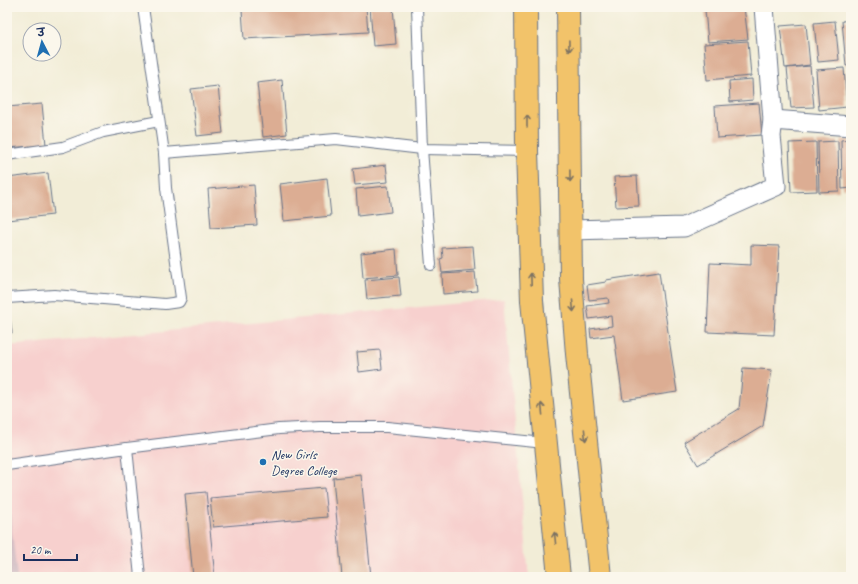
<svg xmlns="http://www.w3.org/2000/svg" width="858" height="584" viewBox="0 0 858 584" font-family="Caveat,'Playpen Sans Deva',sans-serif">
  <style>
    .built { fill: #f7d0ce }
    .industrial { fill: #d2bec4 }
    .building { fill: #dcad93 }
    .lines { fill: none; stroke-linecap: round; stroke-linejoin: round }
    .service-casing { stroke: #667288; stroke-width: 12 }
    .minor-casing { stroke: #667288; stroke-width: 21 }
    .primary-casing { stroke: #667288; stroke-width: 24 }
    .service { stroke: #fff; stroke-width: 10 }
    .minor { stroke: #fff; stroke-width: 19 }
    .primary { stroke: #f2c36a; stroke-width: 22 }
    .oneway { stroke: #7c7263 }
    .poi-dot { fill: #1f6fb2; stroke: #fbf7ec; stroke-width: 1.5 }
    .labels { text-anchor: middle; stroke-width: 3; stroke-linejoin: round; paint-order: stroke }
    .poi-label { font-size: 14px; fill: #1b2f5e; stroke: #fbf7ec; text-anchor: start }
  </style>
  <rect width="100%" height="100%" fill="#fbf7ec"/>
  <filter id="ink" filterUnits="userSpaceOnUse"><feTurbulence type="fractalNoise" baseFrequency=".025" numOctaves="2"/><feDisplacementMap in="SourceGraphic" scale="8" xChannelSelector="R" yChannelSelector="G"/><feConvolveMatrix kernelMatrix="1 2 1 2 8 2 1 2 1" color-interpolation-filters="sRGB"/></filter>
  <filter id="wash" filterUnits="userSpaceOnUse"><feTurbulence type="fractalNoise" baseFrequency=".012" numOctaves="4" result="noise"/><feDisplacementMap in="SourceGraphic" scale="16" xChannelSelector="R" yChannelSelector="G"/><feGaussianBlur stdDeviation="0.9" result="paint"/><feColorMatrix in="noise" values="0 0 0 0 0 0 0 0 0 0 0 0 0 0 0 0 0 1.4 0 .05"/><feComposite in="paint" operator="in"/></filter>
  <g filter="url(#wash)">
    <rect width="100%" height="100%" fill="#f2edd7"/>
    <polygon class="built" points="504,299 529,577 7,577 7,346"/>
    <polygon class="industrial" points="7,487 17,577 7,577"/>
    <g id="blocks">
      <g class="building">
        <polygon points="296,7 366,7 368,32 244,39 242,10"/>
        <polygon points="370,7 393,7 396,44 373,46"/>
        <polygon points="744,7 748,39 708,42 705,10"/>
        <polygon points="851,20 851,65 846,66 842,21"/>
        <polygon points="835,21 839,60 818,62 814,23"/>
        <polygon points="806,24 810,65 785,68 780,26"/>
        <polygon points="748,41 751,76 707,80 704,44"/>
        <polygon points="810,66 814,107 791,108 787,68"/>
        <polygon points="844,68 847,107 819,110 816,70"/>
        <polygon points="752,79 753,100 730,102 729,81"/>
        <polygon points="282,80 287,134 263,137 257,83"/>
        <polygon points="218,86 223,133 197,136 191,89"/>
        <polygon points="759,103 762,135 717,138 715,106"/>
        <polygon points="42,104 46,145 7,148 7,107"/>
        <polygon points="851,139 851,188 842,189 841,140"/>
        <polygon points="838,141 839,191 819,192 818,142"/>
        <polygon points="816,142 817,191 791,192 789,143"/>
        <polygon points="386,165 388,182 355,185 353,169"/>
        <polygon points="48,173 53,215 7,220 7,178"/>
        <polygon points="637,176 639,206 616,207 614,177"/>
        <polygon points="327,178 331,216 284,221 280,184"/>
        <polygon points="254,185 257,225 211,228 208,189"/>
        <polygon points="388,186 391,212 358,216 356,189"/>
        <polygon points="751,245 779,246 774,335 707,332 710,263 751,265"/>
        <polygon points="473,246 475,270 442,273 440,259 443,258 442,248"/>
        <polygon points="396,249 398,275 363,278 361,253"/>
        <polygon points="475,272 477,291 443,294 442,274"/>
        <polygon points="659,272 677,392 623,400 614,335 591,338 590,329 612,326 611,316 589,319 587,306 609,303 608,298 589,300 587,285 606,282 606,280"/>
        <polygon points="399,277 401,296 367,299 365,280"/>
        <polygon points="7,316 10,316 12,333 7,334"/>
        <polygon points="380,350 382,369 359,372 357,352"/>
        <polygon points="743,368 772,370 763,426 698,465 684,442 739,409"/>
        <polygon points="361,475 371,577 342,577 333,478"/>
        <polygon points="324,488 327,517 213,527 210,498"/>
        <polygon points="206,492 215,577 193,577 185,494"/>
      </g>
    </g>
  </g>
  <g filter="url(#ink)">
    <use href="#blocks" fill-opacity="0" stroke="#667288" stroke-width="1"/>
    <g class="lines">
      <g class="service-casing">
        <g id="service">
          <polyline points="417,7 422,149 431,265"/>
          <polyline points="164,153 336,139 422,149 527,151"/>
          <polyline points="7,155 63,147 103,132 159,121"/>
          <polyline points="7,298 54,295 165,304 179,302 181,298 166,188 164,153 143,7"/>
          <polyline points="127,448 140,577"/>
          <polyline points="7,465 127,448 279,429 320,427 387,427 545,443"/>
        </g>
      </g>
      <g class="minor-casing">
        <g id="minor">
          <polyline points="773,120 851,126"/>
          <polyline points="571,230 684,227 776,186 771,136 773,120 764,7"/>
        </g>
      </g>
      <g class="primary-casing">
        <g id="primary">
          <polyline points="526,7 527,151 532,301 559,577"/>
          <polyline points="568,7 571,279 577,354 600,577"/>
        </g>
      </g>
      <use href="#service" class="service"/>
      <use href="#minor" class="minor"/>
      <use href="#primary" class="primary"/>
    </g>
    <defs><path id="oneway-shaft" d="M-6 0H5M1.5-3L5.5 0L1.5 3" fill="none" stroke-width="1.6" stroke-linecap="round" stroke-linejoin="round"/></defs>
    <g class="oneway">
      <use href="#oneway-shaft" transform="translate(569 46) rotate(89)"/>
      <use href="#oneway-shaft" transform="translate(527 121) rotate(-90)"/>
      <use href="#oneway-shaft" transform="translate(570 176) rotate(89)"/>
      <use href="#oneway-shaft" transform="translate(531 279) rotate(-92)"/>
      <use href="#oneway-shaft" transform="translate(573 306) rotate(85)"/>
      <use href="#oneway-shaft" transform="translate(542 409) rotate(-96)"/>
      <use href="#oneway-shaft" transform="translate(585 435) rotate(84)"/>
      <use href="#oneway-shaft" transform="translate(555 538) rotate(-96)"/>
    </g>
  </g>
  <circle class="poi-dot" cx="263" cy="462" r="4"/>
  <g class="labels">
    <g class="poi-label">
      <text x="271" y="459">New Girls<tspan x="271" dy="16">Degree College</tspan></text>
    </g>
  </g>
  <rect width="858" height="584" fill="none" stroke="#fbf7ec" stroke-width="24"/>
  <g transform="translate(42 42) rotate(354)"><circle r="19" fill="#fbf7ec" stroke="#a1a7b3"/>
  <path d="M0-3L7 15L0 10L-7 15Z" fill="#1f6fb2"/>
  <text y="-6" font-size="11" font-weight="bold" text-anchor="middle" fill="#1b2f5e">उ</text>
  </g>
  <path d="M24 554v6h53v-6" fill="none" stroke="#1b2f5e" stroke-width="2"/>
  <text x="30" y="554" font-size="12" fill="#1b2f5e" stroke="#fbf7ec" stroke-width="3" paint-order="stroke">20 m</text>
</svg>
